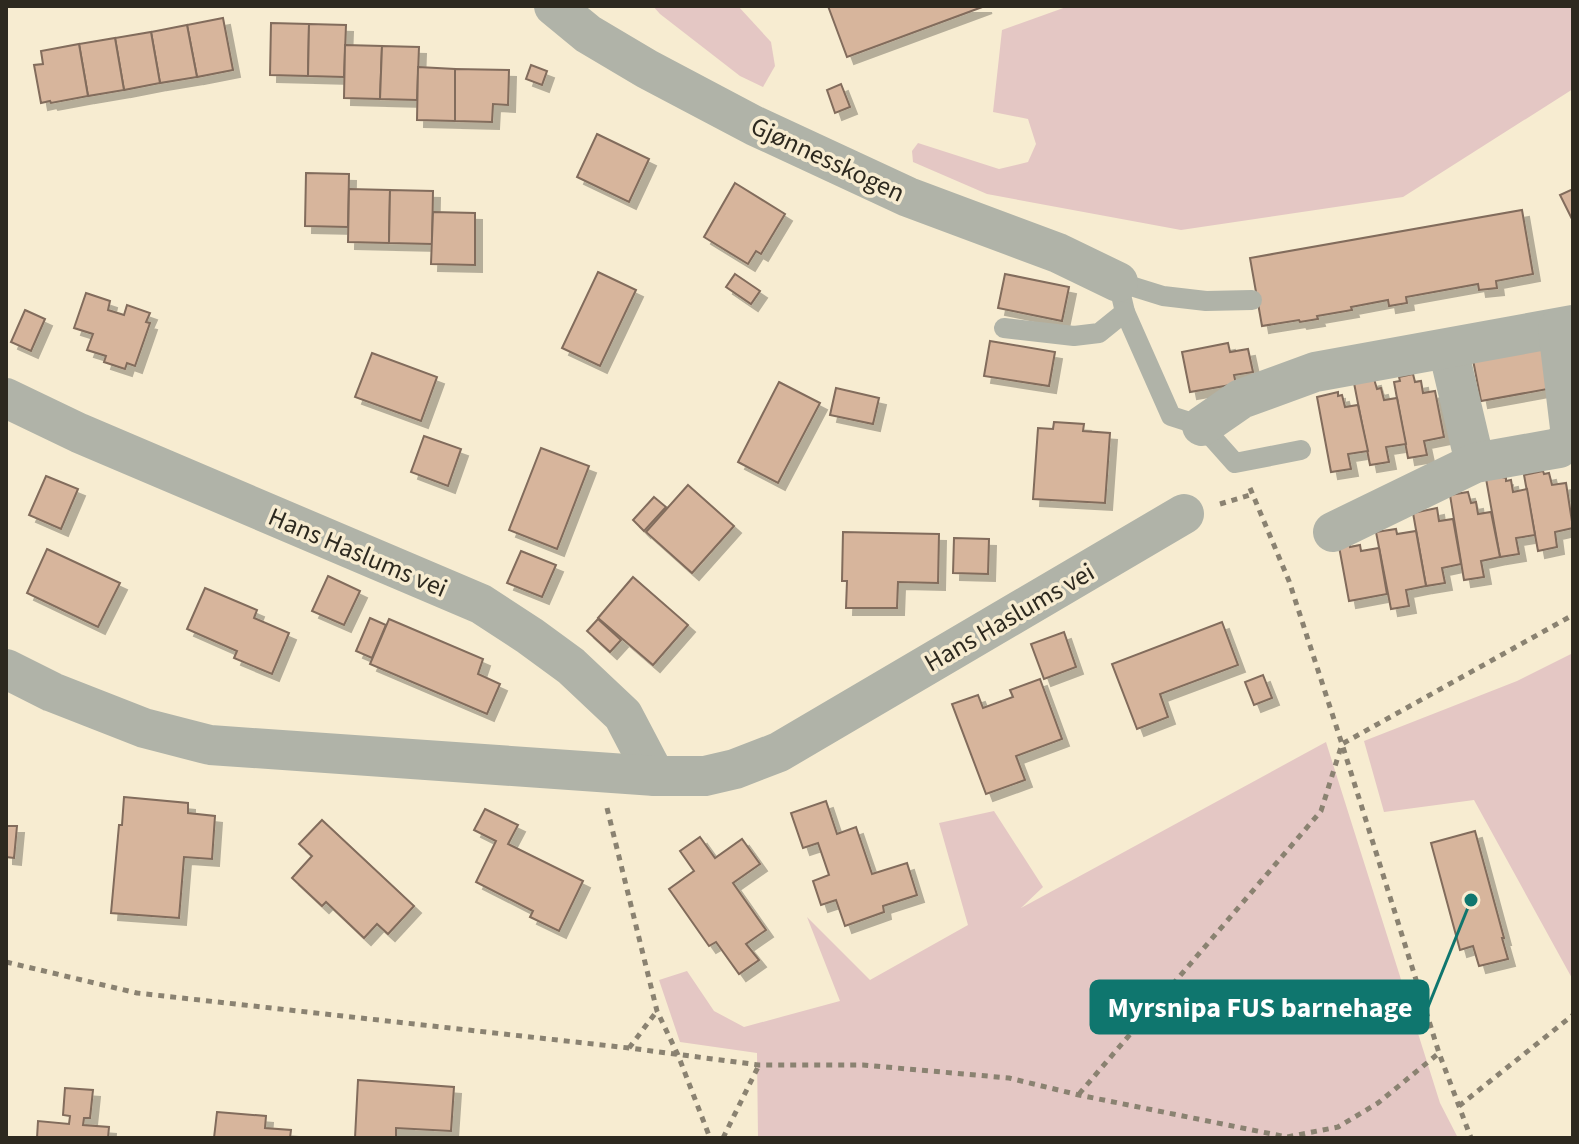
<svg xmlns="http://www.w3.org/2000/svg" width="1579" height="1144" viewBox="0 0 1579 1144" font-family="'Source Sans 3',sans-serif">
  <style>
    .green { fill: #e4c7c4 }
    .building { fill: #d7b59c; stroke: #826c5c; stroke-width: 2; filter: url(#shadow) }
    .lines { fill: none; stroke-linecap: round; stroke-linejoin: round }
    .path { stroke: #8a8271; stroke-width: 5; stroke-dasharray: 6 6; stroke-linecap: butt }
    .lane { stroke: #b0b3a8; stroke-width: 20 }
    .street { stroke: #b0b3a8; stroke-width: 40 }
    .labels { text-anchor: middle; stroke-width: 7; stroke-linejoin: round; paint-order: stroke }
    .street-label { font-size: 26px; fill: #2d291f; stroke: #f7ecd1 }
    .leader { fill: none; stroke: #0f766e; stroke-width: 3 }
    .callout-dot { fill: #0f766e; stroke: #f7ecd1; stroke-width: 3 }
    .callout { fill: #0f766e; stroke: #0f766e; stroke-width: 3 }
    .callout-label { font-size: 28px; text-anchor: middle; font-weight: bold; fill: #fff }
  </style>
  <defs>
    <filter id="shadow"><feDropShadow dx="7" dy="7" stdDeviation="0" flood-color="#0004"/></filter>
  </defs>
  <rect width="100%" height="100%" fill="#f7ecd1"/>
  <g class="green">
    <polygon points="653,6 738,6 771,42 775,66 763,87 740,76 660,14"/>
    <polygon points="1069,6 1573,6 1573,89 1403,197 1181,230 987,194 913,162 912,151 918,143 999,169 1028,162 1036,144 1028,119 993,112 1002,30"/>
    <polygon points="1573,653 1573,980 1474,800 1384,812 1364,741 1517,681"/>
    <polygon points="1326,742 1440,1103 1458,1138 758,1138 757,1053 680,1042 659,980 687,971 714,1011 744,1027 840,1001 807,917 870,980 968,925 939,823 994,811 1043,887 1021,908"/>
  </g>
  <g class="building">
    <polygon points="828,6 985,6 847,57"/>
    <polygon points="223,18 233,70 197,77 187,25"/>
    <polygon points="271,23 309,24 308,76 270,75"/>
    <polygon points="309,24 346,25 344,77 308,76"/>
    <polygon points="187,25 197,77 160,83 151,32"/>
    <polygon points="151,32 160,83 124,90 115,38"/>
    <polygon points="115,38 124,90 88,96 79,44"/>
    <polygon points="79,44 88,96 51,103 50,101 41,103 34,65 43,64 41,51"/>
    <polygon points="345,45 382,46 380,99 344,98"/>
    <polygon points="382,46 419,47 417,100 380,99"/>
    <polygon points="531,65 547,71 542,85 526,79"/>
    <polygon points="418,67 455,69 455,121 417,120"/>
    <polygon points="455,69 509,70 508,105 493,104 492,122 455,121"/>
    <polygon points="841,84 850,107 835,113 827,90"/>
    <polygon points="597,134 649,159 629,202 577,177"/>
    <polygon points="306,173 349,174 348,227 305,226"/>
    <polygon points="735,183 785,214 761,254 756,251 748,264 704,237"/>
    <polygon points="349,189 390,190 389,243 348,242"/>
    <polygon points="1573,189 1573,221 1560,195"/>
    <polygon points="390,190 433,191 432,244 389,243"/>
    <polygon points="1522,210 1533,274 1496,281 1497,288 1479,290 1478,284 1406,297 1407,303 1389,306 1388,300 1351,307 1352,310 1317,316 1318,319 1300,322 1299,320 1262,326 1250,258"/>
    <polygon points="433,212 475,213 475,265 431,264"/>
    <polygon points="598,272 636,290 600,366 562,348"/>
    <polygon points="735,274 760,291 751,304 726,287"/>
    <polygon points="1005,274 1069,287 1062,321 998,308"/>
    <polygon points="86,293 110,301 108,310 124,315 127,305 150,313 146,322 150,323 135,366 127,363 125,369 104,362 106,356 87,350 93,334 74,328"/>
    <polygon points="25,310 45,319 31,351 11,342"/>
    <polygon points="990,341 1055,352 1049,386 984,376"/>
    <polygon points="1228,343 1230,352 1248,349 1253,372 1234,375 1236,384 1190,392 1182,352"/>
    <polygon points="1545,347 1553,388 1481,401 1473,360"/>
    <polygon points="372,353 437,377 421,421 355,397"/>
    <polygon points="1413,374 1415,382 1421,381 1423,393 1435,391 1444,437 1424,441 1427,455 1408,458 1394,382 1400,381 1399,377"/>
    <polygon points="1374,379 1377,389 1381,388 1384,400 1397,398 1406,444 1386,447 1389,462 1370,465 1354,383"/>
    <polygon points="779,382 820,403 778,483 738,462"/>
    <polygon points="836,388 879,398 873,424 830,415"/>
    <polygon points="1338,392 1338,396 1342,395 1345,407 1358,405 1368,451 1348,454 1351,469 1331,472 1317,397"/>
    <polygon points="1054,422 1084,424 1083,431 1110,433 1105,503 1033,499 1038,428 1053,429"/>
    <polygon points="424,436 461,449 448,486 411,472"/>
    <polygon points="541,448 589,466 557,549 509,530"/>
    <polygon points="1543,471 1544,474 1549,473 1552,485 1566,483 1573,528 1555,532 1557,547 1538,551 1524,475"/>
    <polygon points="1485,473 1506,478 1506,481 1511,480 1513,492 1527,489 1535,535 1516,538 1519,554 1500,557"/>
    <polygon points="46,476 78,489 61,529 29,515"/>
    <polygon points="688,485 734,526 692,573 646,532"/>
    <polygon points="1468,492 1471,503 1476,502 1478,514 1491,512 1500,557 1481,561 1484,577 1464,580 1450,495"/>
    <polygon points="654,497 666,507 644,531 633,520"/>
    <polygon points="1437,508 1439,521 1453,519 1461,564 1442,568 1445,583 1426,586 1413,513"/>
    <polygon points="1396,529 1397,534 1416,531 1426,586 1406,590 1409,606 1391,609 1376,532"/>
    <polygon points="843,532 939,534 938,583 898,582 897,608 846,608 847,581 842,581"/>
    <polygon points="954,538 989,539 988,574 953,573"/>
    <polygon points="1349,539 1350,547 1360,545 1361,551 1379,548 1387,594 1349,601 1338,541"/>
    <polygon points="47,549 120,583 98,627 27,593"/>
    <polygon points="521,551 556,565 542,597 507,583"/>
    <polygon points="328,576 360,591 344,625 312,611"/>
    <polygon points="633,577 688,625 653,665 598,618"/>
    <polygon points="205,588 257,610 254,618 289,633 272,674 234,658 237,651 187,629"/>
    <polygon points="370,618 386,625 372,658 356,651"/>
    <polygon points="389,619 483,659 478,674 500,684 487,714 370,664"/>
    <polygon points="598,619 621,640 610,652 587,631"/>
    <polygon points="1222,622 1238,665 1160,694 1168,717 1137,729 1112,664"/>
    <polygon points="1064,632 1076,667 1044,679 1031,644"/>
    <polygon points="1263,675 1272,698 1254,705 1245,682"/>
    <polygon points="1040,679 1062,739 1016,756 1025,780 986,794 952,704 978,695 983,708 1013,697 1010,690"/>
    <polygon points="124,797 188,803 188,813 215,816 212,859 184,857 179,918 111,913 119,825 122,825"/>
    <polygon points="826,801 837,834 856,827 872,874 907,863 917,895 883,906 884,912 845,926 836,900 821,905 813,881 829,875 818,843 803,848 791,813"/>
    <polygon points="485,809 518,825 508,844 583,881 559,931 530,917 533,911 476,882 496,841 474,830"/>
    <polygon points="322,820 414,906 388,934 377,924 364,938 326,902 322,906 292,878 312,856 299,844"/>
    <polygon points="6,826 17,826 14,858 6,857"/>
    <polygon points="1475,831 1504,938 1502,938 1508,959 1479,966 1473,946 1460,950 1431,843"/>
    <polygon points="700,837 715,858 742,839 760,864 733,883 766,930 746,944 759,960 739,974 716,942 709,946 669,889 694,871 680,851"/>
    <polygon points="358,1080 454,1087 451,1131 396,1128 396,1138 355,1138"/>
    <polygon points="65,1088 93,1090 90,1118 84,1118 83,1125 109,1127 108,1138 37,1138 38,1121 69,1124 70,1116 63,1115"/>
    <polygon points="217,1112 266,1116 265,1128 291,1130 290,1138 214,1138"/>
  </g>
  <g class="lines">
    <g class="path">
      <polyline points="1250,488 1289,581 1342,744 1439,1053 1471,1138"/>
      <polyline points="1220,504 1253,494"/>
      <polyline points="607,808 657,1011 678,1055 710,1138"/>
      <polyline points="6,962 137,993 629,1048 759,1065 863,1065 1009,1078 1079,1095 1287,1137 1338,1127 1378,1103 1439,1053"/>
      <polyline points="629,1048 657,1011"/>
      <polyline points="1079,1094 1321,811 1342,744 1573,615"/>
      <polyline points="1459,1106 1573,1015"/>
      <polyline points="723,1138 759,1065"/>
    </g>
    <g class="lane">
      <polyline points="1118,282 1125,312 1171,416 1202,426 1235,463 1301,450"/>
      <polyline points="1118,282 1163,296 1206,301 1252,300"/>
      <polyline points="1004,328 1074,336 1099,333 1125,312"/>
    </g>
    <g class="street">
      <polyline points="554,6 588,34 647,69 755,126 908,197 1058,253 1118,282"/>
      <polyline points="1448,349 1475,463"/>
      <polyline points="6,398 79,433 481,604 530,636 571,666 623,715 655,776"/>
      <polyline points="1202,426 1241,399 1315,372 1573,325"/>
      <polyline points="1333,532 1475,463 1559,448 1571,436 1558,329"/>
      <polyline points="6,669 52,692 144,728 210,745 655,776 705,776 735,769 779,752 1184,514"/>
    </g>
  </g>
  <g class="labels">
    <g class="street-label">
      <text transform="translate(828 159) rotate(25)" y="9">Gjønnesskogen</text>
      <text transform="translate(358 552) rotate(23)" y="9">Hans Haslums vei</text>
      <text transform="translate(1009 617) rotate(-30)" y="9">Hans Haslums vei</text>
    </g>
  </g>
  <path class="leader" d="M1471 900L1428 1007"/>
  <circle class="callout-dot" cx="1471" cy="900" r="8"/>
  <rect class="callout" x="1091" y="981" width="337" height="52" rx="8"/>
  <g class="callout-label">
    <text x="1260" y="1017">Myrsnipa FUS barnehage</text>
  </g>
  <rect width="1579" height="1144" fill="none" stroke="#2d291f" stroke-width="16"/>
</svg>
